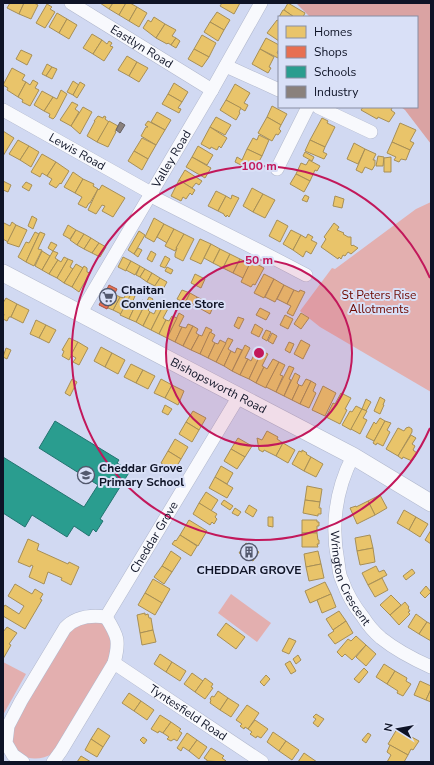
<svg xmlns="http://www.w3.org/2000/svg" width="434" height="765" viewBox="0 0 434 765" font-family="'Nunito Sans',sans-serif">
  <style>
    .green { fill: #e3afaf }
    .forest { fill: #daa3a3 }
    .homes { fill: #e9c46a; stroke: #a78f56 }
    .shops { fill: #e76f51; stroke: #a65344 }
    .schools { fill: #2a9d8f; stroke: #227470 }
    .industry { fill: #8a817c; stroke: #656062 }
    .lines { fill: none; stroke-linecap: round; stroke-linejoin: round }
    .minor-casing { stroke: #b1b8cd; stroke-width: 14 }
    .tertiary-casing { stroke: #b1b8cd; stroke-width: 18 }
    .minor { stroke: #f8f9fd; stroke-width: 13 }
    .tertiary { stroke: #f8f9fd; stroke-width: 17 }
    .ring { fill: none; stroke: #c2185b; stroke-width: 2 }
    .labels { text-anchor: middle; stroke-width: 4; stroke-linejoin: round; paint-order: stroke }
    .street-label { font-size: 12px; fill: #0e1326; stroke: #d9e0f7 }
    .poi-label { font-size: 12px; font-weight: bold; fill: #0e1326; stroke: #d9e0f7; text-anchor: start }
    .park-label { font-size: 12px; fill: #6d0800; stroke: #d9e0f7 }
    .centre { fill: #c2185b; stroke: #d9e0f7; stroke-width: 2 }
    .ring-label { font-size: 12px; text-anchor: middle; font-weight: bold; fill: #c2185b; stroke: #d9e0f7; stroke-width: 4; stroke-linejoin: round; paint-order: stroke }
  </style>
  <rect width="100%" height="100%" fill="#d1d9f2"/>
  <g class="green">
    <polygon points="431,202 431,392 320,327 300,311 332,268 335,269 416,209"/>
    <polygon points="231,594 271,623 257,642 218,613"/>
    <path d="M96,622l8,2 7,11 1,20 -59,98c-15,10 -37,7 -42,-13 -1,-6 3,-16 5,-21 3,-9 10,-19 16,-27 13,-21 26,-42 39,-63l7,-5z"/>
    <polygon points="3,662 26,674 3,715"/>
  </g>
  <polygon class="forest" points="296,3 431,3 431,144 405,110 401,107 417,107 417,17 310,17"/>
  <g class="homes">
    <polygon points="10,3 24,3 19,14 7,8"/>
    <polygon points="24,3 34,3 38,5 31,19 19,14"/>
    <polygon points="100,3 113,3 109,9"/>
    <polygon points="113,3 126,3 119,15 109,9"/>
    <polygon points="126,3 130,3 137,7 129,21 119,15"/>
    <polygon points="222,3 240,3 234,14 220,6"/>
    <polygon points="288,3 305,13 303,17 294,17 284,10"/>
    <polygon points="47,4 52,7 50,9 55,12 45,28 36,23"/>
    <polygon points="137,7 147,13 139,27 129,21"/>
    <polygon points="283,10 284,10 294,17 279,17"/>
    <polygon points="217,12 230,20 224,30 210,22"/>
    <polygon points="57,13 67,19 59,33 49,27"/>
    <polygon points="154,17 165,24 156,38 143,28 148,20 151,22"/>
    <polygon points="67,19 77,25 69,39 59,33"/>
    <polygon points="277,20 279,21 279,41 267,33"/>
    <polygon points="210,22 224,30 218,41 204,32"/>
    <polygon points="165,24 176,30 172,36 176,38 171,45 168,43 167,44 156,38"/>
    <polygon points="92,34 102,40 93,54 83,48"/>
    <polygon points="202,35 216,43 209,57 194,49"/>
    <polygon points="176,38 180,41 176,48 171,45"/>
    <polygon points="266,38 279,45 279,49 277,53 279,54 278,58 260,49"/>
    <polygon points="102,40 107,44 109,41 112,43 110,46 113,47 104,61 93,54"/>
    <polygon points="194,49 209,57 202,67 188,59"/>
    <polygon points="260,49 274,57 269,67 271,68 268,73 252,64"/>
    <polygon points="21,50 32,55 27,65 16,59"/>
    <polygon points="127,56 137,62 129,76 118,70"/>
    <polygon points="137,62 148,68 139,82 129,76"/>
    <polygon points="47,64 52,67 46,76 42,74"/>
    <polygon points="52,67 57,69 52,79 46,76"/>
    <polygon points="12,68 25,75 22,80 26,82 18,97 7,90 8,88 3,85"/>
    <polygon points="33,80 38,83 35,88 39,90 30,106 22,102 23,100 18,97 26,82 30,85"/>
    <polygon points="73,81 79,85 73,95 67,92"/>
    <polygon points="80,82 85,85 77,98 73,95"/>
    <polygon points="174,83 188,92 182,102 168,94"/>
    <polygon points="235,84 250,93 244,103 248,105 245,111 226,100"/>
    <polygon points="61,90 67,94 55,117 53,119 49,117 50,114 44,111 53,97 57,99"/>
    <polygon points="42,91 53,97 44,111 34,105"/>
    <polygon points="168,94 182,102 178,108 181,109 179,113 162,104"/>
    <polygon points="226,100 241,108 239,112 240,113 236,120 220,110"/>
    <polygon points="72,102 78,105 75,109 79,112 71,126 60,120"/>
    <polygon points="272,106 287,114 281,125 267,117"/>
    <polygon points="83,107 92,112 80,134 71,126"/>
    <polygon points="363,107 391,107 392,108 391,110 395,113 389,122 378,117 377,119 361,110"/>
    <polygon points="157,112 171,120 165,130 151,122"/>
    <polygon points="98,116 103,118 104,116 106,117 105,119 109,122 97,142 87,136 95,121 94,121"/>
    <polygon points="216,117 231,125 225,135 210,127"/>
    <polygon points="267,117 281,125 279,129 281,131 278,135 276,134 272,141 258,133"/>
    <polygon points="322,118 328,121 327,123 335,127 325,147 310,140"/>
    <polygon points="109,121 118,126 115,132 116,132 108,147 97,142"/>
    <polygon points="148,121 165,130 156,145 141,136 146,127 148,127 145,125"/>
    <polygon points="400,123 416,130 410,141 414,143 410,150 392,142"/>
    <polygon points="210,127 227,138 221,148 219,146 217,150 211,147 210,149 201,144"/>
    <polygon points="3,131 14,138 3,156"/>
    <polygon points="259,135 269,140 262,156 247,149 253,138 257,140"/>
    <polygon points="142,138 156,145 148,159 134,151"/>
    <polygon points="18,140 29,146 20,160 9,154"/>
    <polygon points="310,140 325,147 323,152 327,154 324,159 305,151"/>
    <polygon points="392,142 410,150 406,160 401,159 399,162 394,160 396,157 387,153"/>
    <polygon points="354,143 365,149 358,164 347,159"/>
    <polygon points="29,146 39,152 31,167 20,160"/>
    <polygon points="198,146 213,155 207,165 192,157"/>
    <polygon points="247,149 262,156 256,167 253,165 251,170 235,162 237,157 242,160"/>
    <polygon points="365,149 376,154 373,160 375,160 375,165 372,170 365,167 362,173 356,170"/>
    <polygon points="134,151 148,159 142,170 128,161"/>
    <polygon points="305,152 314,157 312,161 303,156"/>
    <polygon points="42,154 56,162 47,176 42,173 40,177 31,172"/>
    <polygon points="378,156 384,157 383,166 376,166"/>
    <polygon points="192,157 211,168 205,178 186,167"/>
    <polygon points="391,157 391,172 384,172 384,158"/>
    <polygon points="309,160 320,166 317,171 315,170 310,181 296,174 301,163 306,165"/>
    <polygon points="56,162 69,171 61,184 60,183 56,188 49,184 52,179 47,176"/>
    <polygon points="185,170 202,181 199,185 196,183 192,188 179,180"/>
    <polygon points="73,172 83,179 75,193 64,187"/>
    <polygon points="296,174 310,181 304,192 290,184"/>
    <polygon points="83,179 94,184 93,186 98,189 90,203 89,203 86,208 78,204 82,197 75,193"/>
    <polygon points="179,180 195,190 192,195 190,193 186,199 183,197 181,201 171,196"/>
    <polygon points="3,181 11,185 8,192 3,190"/>
    <polygon points="26,182 32,185 29,191 22,187"/>
    <polygon points="102,185 125,198 113,217 102,211 105,206 102,205 96,214 88,210 98,189 99,190"/>
    <polygon points="252,188 263,194 253,212 243,206"/>
    <polygon points="216,191 226,196 218,211 208,206"/>
    <polygon points="263,194 275,200 265,218 253,212"/>
    <polygon points="232,195 239,198 229,217 227,215 226,217 224,215 224,214 218,211 226,196 231,199"/>
    <polygon points="305,195 309,197 307,202 302,200"/>
    <polygon points="335,196 344,199 342,208 333,206"/>
    <polygon points="32,216 37,219 33,229 28,226"/>
    <polygon points="154,218 164,224 154,242 145,237"/>
    <polygon points="277,220 288,226 280,242 269,236"/>
    <polygon points="12,222 16,225 8,242 3,239 3,225 4,223 10,226"/>
    <polygon points="334,223 339,227 337,230 344,233 343,234 348,237 351,237 351,245 352,246 353,245 358,248 351,254 348,252 345,256 343,255 341,259 339,257 338,259 321,247 326,239 324,237"/>
    <polygon points="164,224 174,229 167,243 157,237"/>
    <polygon points="16,225 27,230 19,247 7,243"/>
    <polygon points="68,225 76,230 70,239 63,235"/>
    <polygon points="174,229 184,234 175,251 165,246"/>
    <polygon points="76,230 84,234 77,245 70,240"/>
    <polygon points="291,230 301,235 293,250 283,244"/>
    <polygon points="139,231 145,235 134,254 128,250"/>
    <polygon points="35,232 39,234 26,262 18,257 26,242 29,243"/>
    <polygon points="40,232 45,234 38,249 42,250 34,266 26,262"/>
    <polygon points="84,234 91,238 84,249 77,245"/>
    <polygon points="184,234 194,239 183,261 175,257 175,254 177,248 176,248"/>
    <polygon points="308,234 313,237 311,240 317,243 311,254 306,251 303,257 293,250 301,235 306,238"/>
    <polygon points="91,238 99,243 92,253 84,249"/>
    <polygon points="200,239 211,244 201,264 190,259"/>
    <polygon points="51,242 57,245 53,251 48,248"/>
    <polygon points="99,243 106,247 100,257 92,253"/>
    <polygon points="211,244 220,249 213,263 204,258"/>
    <polygon points="138,248 142,250 138,257 134,254"/>
    <polygon points="220,249 230,254 223,268 213,263"/>
    <polygon points="42,251 50,256 42,270 35,266"/>
    <polygon points="53,251 58,253 55,258 58,260 49,274 42,270"/>
    <polygon points="151,251 156,254 152,262 147,259"/>
    <polygon points="230,254 240,259 233,273 223,268"/>
    <polygon points="165,256 170,259 165,268 160,266"/>
    <polygon points="64,257 68,259 57,278 49,274 58,260 61,262"/>
    <polygon points="123,257 131,261 126,271 118,267"/>
    <polygon points="68,259 73,261 70,267 73,269 64,283 57,278"/>
    <polygon points="240,259 250,264 243,278 233,273"/>
    <polygon points="131,261 140,266 135,275 126,270"/>
    <polygon points="251,261 264,268 255,285 253,284 251,287 241,282"/>
    <polygon points="76,264 83,268 72,287 64,283"/>
    <polygon points="84,266 87,268 87,272 90,273 79,292 72,287"/>
    <polygon points="140,266 145,269 140,277 136,275"/>
    <polygon points="167,267 173,270 171,274 165,271"/>
    <polygon points="145,269 152,273 147,282 140,277"/>
    <polygon points="152,273 160,278 155,286 147,282"/>
    <polygon points="195,274 205,279 201,288 191,283"/>
    <polygon points="264,274 274,279 264,298 254,293"/>
    <polygon points="160,278 167,282 162,291 154,287"/>
    <polygon points="274,279 284,285 275,302 265,297"/>
    <polygon points="284,285 294,290 287,304 277,299"/>
    <polygon points="182,290 190,293 185,303 177,299"/>
    <polygon points="294,290 299,292 300,290 305,292 293,316 287,313 291,306 287,304"/>
    <polygon points="127,292 131,294 121,314 113,310 120,297 124,298"/>
    <polygon points="190,293 197,297 194,304 186,301"/>
    <polygon points="114,294 120,297 113,310 108,308"/>
    <polygon points="131,294 135,296 132,303 136,304 129,319 120,315"/>
    <polygon points="149,297 153,299 148,310 150,312 143,326 136,322"/>
    <polygon points="197,297 205,301 201,309 193,306"/>
    <polygon points="6,298 17,304 11,317 9,317 7,321 3,319 4,314 3,313 3,303"/>
    <polygon points="142,300 146,302 136,322 129,319 136,304 139,306"/>
    <polygon points="205,301 214,305 210,314 201,309"/>
    <polygon points="160,302 164,304 151,330 143,326 150,312 154,314"/>
    <polygon points="17,304 29,310 23,323 11,317"/>
    <polygon points="164,304 169,307 163,318 166,320 159,334 151,330"/>
    <polygon points="260,308 270,313 266,320 256,315"/>
    <polygon points="179,313 184,316 179,326 182,327 175,342 167,338"/>
    <polygon points="301,313 309,318 301,329 294,324"/>
    <polygon points="285,315 293,319 288,329 280,325"/>
    <polygon points="172,316 177,318 167,338 159,334 166,320 169,321"/>
    <polygon points="238,317 244,319 239,329 234,326"/>
    <polygon points="36,320 46,325 39,338 30,334"/>
    <polygon points="188,324 193,326 183,346 175,342 182,327 186,328"/>
    <polygon points="255,324 263,329 259,337 251,333"/>
    <polygon points="46,325 56,330 49,343 39,338"/>
    <polygon points="193,326 198,329 196,333 199,335 191,350 183,346"/>
    <polygon points="206,327 212,330 200,354 191,350 199,335 202,336"/>
    <polygon points="266,330 271,332 267,341 262,338"/>
    <polygon points="210,332 215,335 212,341 215,343 208,358 200,354"/>
    <polygon points="272,333 277,336 273,344 268,341"/>
    <polygon points="69,338 78,342 69,360 62,356 64,351 62,350"/>
    <polygon points="228,338 233,340 228,349 231,351 224,366 216,362"/>
    <polygon points="220,340 226,343 216,362 208,358 215,343 218,344"/>
    <polygon points="301,340 310,345 303,359 294,354"/>
    <polygon points="78,342 88,348 79,365 73,362 76,358 71,355"/>
    <polygon points="289,342 294,344 290,353 285,350"/>
    <polygon points="245,345 250,348 245,358 248,359 240,375 232,371"/>
    <polygon points="101,347 112,353 105,367 94,361"/>
    <polygon points="6,348 11,350 7,359 3,357"/>
    <polygon points="237,348 242,350 232,371 224,366 231,351 235,353"/>
    <polygon points="257,349 262,351 249,379 240,375 248,359 251,361"/>
    <polygon points="262,351 268,354 262,366 264,367 256,383 249,379"/>
    <polygon points="112,353 125,360 118,374 105,367"/>
    <polygon points="273,359 279,362 266,388 256,383 264,367 267,369"/>
    <polygon points="279,362 285,365 280,375 283,376 276,392 266,387"/>
    <polygon points="131,364 143,370 136,383 124,377"/>
    <polygon points="289,366 294,368 289,379 291,380 284,396 276,392"/>
    <polygon points="143,370 155,376 148,389 136,383"/>
    <polygon points="295,373 300,376 297,383 299,385 292,400 284,396"/>
    <polygon points="72,379 77,382 70,396 65,393"/>
    <polygon points="161,379 172,385 165,398 154,393"/>
    <polygon points="306,379 311,381 300,404 292,400 299,385 302,386"/>
    <polygon points="311,381 316,384 313,391 316,393 309,408 300,404"/>
    <polygon points="172,385 184,391 178,405 165,398"/>
    <polygon points="323,386 336,393 325,416 312,410"/>
    <polygon points="341,393 351,398 345,409 347,410 340,424 326,417 333,403 335,404"/>
    <polygon points="380,397 385,400 383,405 384,405 380,414 374,411"/>
    <polygon points="366,399 371,402 366,411 362,409"/>
    <polygon points="165,405 172,409 168,415 162,412"/>
    <polygon points="356,406 362,409 351,430 342,425 350,411 352,412"/>
    <polygon points="362,409 367,411 363,418 367,420 360,434 351,429"/>
    <polygon points="193,411 206,418 199,430 186,422"/>
    <polygon points="380,418 385,421 374,441 366,437 374,422 376,424"/>
    <polygon points="385,421 391,423 387,430 390,432 383,446 377,443 376,445 373,443"/>
    <polygon points="186,422 199,430 192,442 179,434"/>
    <polygon points="409,427 412,429 412,432 398,456 386,449 398,428 404,431 406,428"/>
    <polygon points="267,431 278,437 277,439 283,443 276,456 264,450 263,452 259,450 257,438 262,440"/>
    <polygon points="411,435 416,438 412,444 415,446 413,450 417,453 412,461 403,457 402,459 398,456"/>
    <polygon points="238,438 252,446 245,457 231,449"/>
    <polygon points="175,439 188,447 181,459 168,451"/>
    <polygon points="283,443 295,450 288,463 276,456"/>
    <polygon points="231,449 245,457 237,469 224,461"/>
    <polygon points="302,450 307,453 306,454 311,457 304,471 292,464 299,451 302,452"/>
    <polygon points="168,451 181,459 174,471 161,463"/>
    <polygon points="311,457 323,464 316,477 304,471"/>
    <polygon points="221,466 233,473 227,484 215,477"/>
    <polygon points="215,477 233,488 227,498 209,488"/>
    <polygon points="307,486 322,489 320,502 305,500"/>
    <polygon points="206,492 218,500 211,511 199,503"/>
    <polygon points="380,495 387,508 375,515 368,501"/>
    <polygon points="224,500 233,506 230,510 221,504"/>
    <polygon points="305,500 320,502 319,508 321,508 321,514 318,514 318,516 303,513"/>
    <polygon points="368,501 375,515 357,524 350,508 356,506 356,507"/>
    <polygon points="199,503 217,514 215,517 217,519 214,524 212,522 210,525 193,514"/>
    <polygon points="249,505 257,510 253,517 245,512"/>
    <polygon points="235,508 241,512 238,516 232,513"/>
    <polygon points="404,510 416,517 409,530 397,523"/>
    <polygon points="268,517 273,517 273,527 268,526"/>
    <polygon points="416,517 428,524 420,537 409,530"/>
    <polygon points="189,520 207,531 198,546 180,535"/>
    <polygon points="302,520 317,520 317,522 319,522 319,526 317,526 317,533 302,533"/>
    <polygon points="431,530 431,544 425,540"/>
    <polygon points="302,533 317,533 318,540 319,540 319,544 317,544 318,547 302,547"/>
    <polygon points="180,535 197,546 191,556 172,544 175,540 176,541"/>
    <polygon points="370,535 373,548 357,551 355,538"/>
    <polygon points="28,539 39,544 37,550 68,564 69,562 79,567 71,585 61,580 62,578 48,572 44,584 29,577 33,566 31,565 30,567 18,562"/>
    <polygon points="246,543 259,552 253,561 239,553"/>
    <polygon points="373,548 375,562 360,565 357,551"/>
    <polygon points="171,551 181,558 172,572 162,566"/>
    <polygon points="318,551 321,564 306,567 304,554"/>
    <polygon points="321,564 324,578 309,581 306,567"/>
    <polygon points="162,566 172,572 164,584 154,577"/>
    <polygon points="376,566 379,572 384,570 387,575 368,585 362,573"/>
    <polygon points="412,569 415,573 406,580 403,576"/>
    <polygon points="382,578 388,590 375,597 368,585"/>
    <polygon points="153,579 170,589 162,603 145,593"/>
    <polygon points="325,582 331,594 310,603 305,591"/>
    <polygon points="15,584 32,594 35,589 43,594 40,599 42,600 25,629 3,616 3,608 5,605 19,614 24,606 8,596"/>
    <polygon points="426,586 431,592 425,598 420,593"/>
    <polygon points="145,593 162,603 155,615 138,605"/>
    <polygon points="331,594 336,607 322,613 317,600"/>
    <polygon points="391,595 401,605 390,615 380,605"/>
    <polygon points="405,602 409,607 408,608 410,611 408,612 410,614 399,625 390,615"/>
    <polygon points="339,611 346,621 333,630 326,619"/>
    <polygon points="145,613 145,615 148,614 149,618 151,618 153,630 140,633 137,615"/>
    <polygon points="416,614 427,622 419,634 408,627"/>
    <polygon points="346,621 353,633 335,644 328,635 334,631 333,630"/>
    <polygon points="427,622 431,624 431,641 419,634"/>
    <polygon points="226,623 245,637 236,649 217,635"/>
    <polygon points="7,627 17,633 9,644 11,645 3,659 3,632"/>
    <polygon points="153,630 156,642 142,645 140,633"/>
    <polygon points="356,636 366,645 352,660 345,654 342,657 337,652 348,639 351,641"/>
    <polygon points="289,638 296,641 289,654 282,651"/>
    <polygon points="366,645 376,654 366,666 356,657"/>
    <polygon points="160,654 172,662 166,672 154,664"/>
    <polygon points="298,655 301,660 296,664 293,659"/>
    <polygon points="290,661 296,671 291,674 285,664"/>
    <polygon points="172,662 186,671 180,681 166,672"/>
    <polygon points="384,664 395,671 387,684 376,677"/>
    <polygon points="364,668 368,672 359,683 354,679"/>
    <polygon points="395,671 407,678 406,681 411,684 403,696 397,693 398,691 387,684"/>
    <polygon points="192,673 203,681 195,692 184,684"/>
    <polygon points="266,675 270,679 264,686 260,682"/>
    <polygon points="205,678 213,684 211,687 213,688 205,699 195,692"/>
    <polygon points="420,681 431,686 431,689 426,700 414,695"/>
    <polygon points="431,689 431,702 426,700"/>
    <polygon points="218,691 228,698 220,710 210,703 211,700 210,699 212,696 214,697"/>
    <polygon points="129,693 141,701 134,711 122,703"/>
    <polygon points="228,698 239,705 231,717 220,710"/>
    <polygon points="141,701 154,710 147,720 134,711"/>
    <polygon points="247,705 259,713 248,729 245,727 244,729 240,726 242,724 236,720"/>
    <polygon points="316,714 324,719 318,727 313,723 316,719 313,717"/>
    <polygon points="160,715 171,722 163,733 159,731 158,733 151,729"/>
    <polygon points="255,720 268,729 261,738 257,736 256,738 250,734 252,732 248,729"/>
    <polygon points="171,722 181,729 179,731 182,733 177,741 174,739 171,741 167,739 169,737 163,733"/>
    <polygon points="98,728 110,736 103,747 91,739"/>
    <polygon points="397,729 419,741 413,750 411,749 408,755 388,744"/>
    <polygon points="273,732 286,741 279,751 267,742"/>
    <polygon points="187,733 197,740 189,751 183,747 181,751 177,748"/>
    <polygon points="368,733 371,735 366,743 362,740"/>
    <polygon points="143,737 147,740 144,744 140,740"/>
    <polygon points="91,739 103,747 97,757 85,750"/>
    <polygon points="197,740 207,747 199,759 189,751"/>
    <polygon points="286,741 299,750 292,760 279,751"/>
    <polygon points="390,745 408,755 404,762 387,762 391,755 387,752"/>
    <polygon points="211,748 224,756 222,758 226,761 225,762 207,761 207,760 204,758"/>
    <polygon points="304,753 317,762 298,762"/>
    <polygon points="81,756 91,762 77,762"/>
  </g>
  <polygon class="shops" points="109,285 117,289 107,309 99,305"/>
  <polygon class="schools" points="55,421 119,460 117,463 130,471 100,519 103,521 96,532 93,529 89,536 74,526 67,537 32,515 25,527 3,513 3,457 84,507 98,485 39,448"/>
  <polygon class="industry" points="120,122 125,125 120,133 116,130"/>
  <g class="lines">
    <g class="minor-casing">
      <g id="minor">
        <path id="s1" d="M71,3l141,87"/>
        <polyline points="226,66 279,90"/>
        <polyline points="318,107 371,132"/>
        <path id="s2" d="M3,110l148,83"/>
        <polyline points="277,169 308,107"/>
        <polyline points="149,195 260,251 306,275"/>
        <path id="s3" d="M80,314l132,-224 49,-87"/>
        <path id="s4" d="M353,456c-17,33 -22,70 -15,106 1,6 1,13 4,18 5,14 12,26 21,37 5,8 11,15 18,21 15,12 32,21 50,29"/>
        <path id="s5" d="M106,617l133,-221"/>
        <path id="s6" d="M114,663l148,99"/>
        <path d="M23,762l-10,-7 -7,-12 2,-17 13,-25 44,-73c11,-12 26,-13 41,-11"/>
        <path d="M53,762l8,-11 53,-88c6,-22 4,-27 -8,-46"/>
      </g>
    </g>
    <g class="tertiary-casing">
      <g id="tertiary">
        <path id="s7" d="M3,273l350,183 78,47"/>
      </g>
    </g>
    <use href="#minor" class="minor"/>
    <use href="#tertiary" class="tertiary"/>
  </g>
  <circle cx="259" cy="353" r="93" fill="#c2185b" fill-opacity=".12"/>
  <g class="ring">
    <circle cx="259" cy="353" r="93"/>
    <path d="M430 428A187 187 0 1 1 430 278"/>
  </g>
  <defs>
    <g id="supermarket-ring" transform="scale(0.9)"><circle r="9.5" fill="#d9e0f7" stroke="#52586d" stroke-width="1.5"/><path d="M-6-5.5h2.5l.6 2H6L4.5 2H-2.5L-4.4-4H-6ZM-1.5 3.2a1.3 1.3 0 1 0 .1 0ZM3 3.2a1.3 1.3 0 1 0 .1 0Z" fill="#52586d"/></g>
    <g id="school-ring" transform="scale(0.9)"><circle r="9.5" fill="#d9e0f7" stroke="#52586d" stroke-width="1.5"/><path d="M0-5L7-2L0 1L-7-2ZM-4 1L0 2.5L4 1V4Q0 6-4 4Z" fill="#52586d"/></g>
    <g id="building-ring" transform="scale(0.9)"><circle r="9.5" fill="#d9e0f7" stroke="#52586d" stroke-width="1.5"/><path d="M-4-6H4V6H1V3H-1V6H-4ZM-2.5-4.3h1.7v1.8h-1.7ZM.8-4.3h1.7v1.8H.8ZM-2.5-1h1.7V.8h-1.7ZM.8-1h1.7V.8H.8Z" fill="#52586d"/></g>
  </defs>
  <g fill-rule="evenodd">
    <use href="#supermarket-ring" x="108" y="297"/>
    <use href="#school-ring" x="86" y="475"/>
    <use href="#building-ring" x="249" y="552"/>
  </g>
  <g class="labels">
    <g class="street-label">
      <text dy="4" stroke="none"><textPath href="#s1" startOffset="83">Eastlyn Road</textPath></text>
      <text dy="4" stroke="none"><textPath href="#s2" startOffset="85">Lewis Road</textPath></text>
      <text dy="4" stroke="none"><textPath href="#s3" startOffset="180">Valley Road</textPath></text>
      <text dy="4" stroke="none"><textPath href="#s7" startOffset="243">Bishopsworth Road</textPath></text>
      <text dy="4" stroke="none"><textPath href="#s5" startOffset="93">Cheddar Grove</textPath></text>
      <text dy="4" stroke="none"><textPath href="#s4" startOffset="128">Wrington Crescent</textPath></text>
      <text dy="4" stroke="none"><textPath href="#s6" startOffset="89">Tyntesfield Road</textPath></text>
    </g>
    <g class="poi-label">
      <text x="121" y="294">Chaitan<tspan x="121" dy="14">Convenience Store</tspan></text>
      <text x="99" y="472">Cheddar Grove<tspan x="99" dy="14">Primary School</tspan></text>
      <text x="249" y="574" text-anchor="middle">CHEDDAR GROVE</text>
    </g>
    <g class="park-label">
      <text x="379" y="299">St Peters Rise<tspan x="379" dy="14">Allotments</tspan></text>
    </g>
  </g>
  <circle cx="259" cy="353" r="6" class="centre"/>
  <g class="ring-label">
    <text x="259" y="170">100 m</text>
    <text x="259" y="264">50 m</text>
  </g>
  <rect width="434" height="765" fill="none" stroke="#0e1326" stroke-width="8"/>
  <rect x="278" y="16" width="140" height="92" fill="#d9e0f7" stroke="#888ea3"/>
  <rect x="286" y="26" width="20" height="12" fill="#e9c46a" stroke="#888ea3"/>
  <text x="314" y="36" font-size="12" fill="#0e1326">Homes</text>
  <rect x="286" y="46" width="20" height="12" fill="#e76f51" stroke="#888ea3"/>
  <text x="314" y="56" font-size="12" fill="#0e1326">Shops</text>
  <rect x="286" y="66" width="20" height="12" fill="#2a9d8f" stroke="#888ea3"/>
  <text x="314" y="76" font-size="12" fill="#0e1326">Schools</text>
  <rect x="286" y="86" width="20" height="12" fill="#8a817c" stroke="#888ea3"/>
  <text x="314" y="96" font-size="12" fill="#0e1326">Industry</text>
  <g transform="translate(398 729) rotate(281)" stroke="#d9e0f7" stroke-width="3" paint-order="stroke">
  <path d="M0-3L7 15L0 10L-7 15Z" fill="#0e1326"/>
  <text y="-6" font-size="11" font-weight="bold" text-anchor="middle" fill="#0e1326">N</text>
  </g>
</svg>
